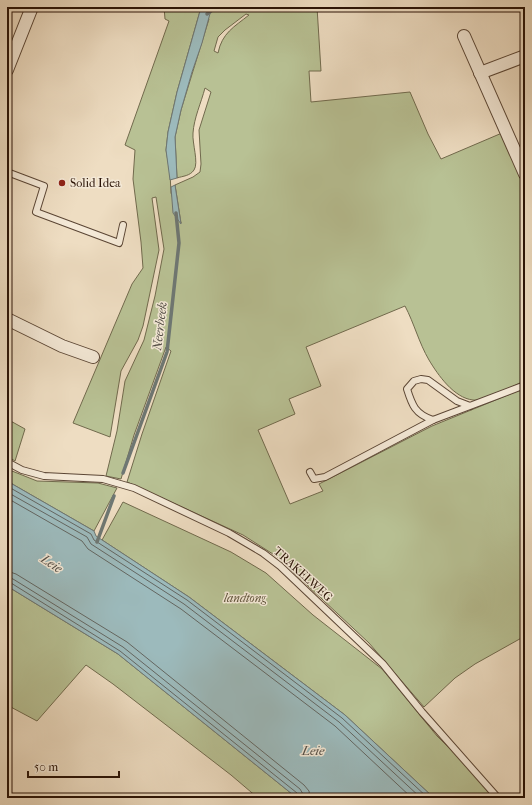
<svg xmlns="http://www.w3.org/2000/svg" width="532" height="805" viewBox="0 0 532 805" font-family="'IM FELL French Canon',serif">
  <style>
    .green { fill: #b8c194; stroke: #716a4d; fill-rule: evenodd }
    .water { fill: #9cbabc; stroke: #6e7773 }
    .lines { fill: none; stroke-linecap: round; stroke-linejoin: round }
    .shore { stroke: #636661; stroke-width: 1 }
    .stream { stroke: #6e7773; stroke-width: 3.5 }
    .lane-casing { stroke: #5b4635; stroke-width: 8 }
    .street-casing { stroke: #5b4635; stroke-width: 14 }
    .lane { stroke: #f4e9d7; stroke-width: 6 }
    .street { stroke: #f4e9d7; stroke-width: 12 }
    .poi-dot { fill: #8f2418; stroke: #f4e9d7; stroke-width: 1.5 }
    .labels { text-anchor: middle; stroke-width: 3; stroke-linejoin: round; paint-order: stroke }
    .poi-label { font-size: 12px; fill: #2a1306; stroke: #f4e9d7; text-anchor: start }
    .street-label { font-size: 12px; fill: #2a1306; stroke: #f4e9d7 }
    .park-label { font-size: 12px; font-style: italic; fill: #5c5038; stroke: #f4e9d7 }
    .water-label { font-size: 13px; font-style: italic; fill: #524d46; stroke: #f4e9d7 }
  </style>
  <rect width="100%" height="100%" fill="#eeddc2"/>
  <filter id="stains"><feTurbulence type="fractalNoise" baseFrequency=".005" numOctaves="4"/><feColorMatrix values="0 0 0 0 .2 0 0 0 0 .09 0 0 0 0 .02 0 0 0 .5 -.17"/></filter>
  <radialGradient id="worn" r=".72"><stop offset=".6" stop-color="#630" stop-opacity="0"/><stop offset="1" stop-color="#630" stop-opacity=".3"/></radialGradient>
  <g class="green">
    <path d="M164,7h153l4,64h-12l2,31 99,-10 18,42 13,25 61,-26 23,51v197c-11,4 -41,21 -52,19 -19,-2 -35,-25 -44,-40 -10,-17 -15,-37 -24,-54l-99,41 15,39 -32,13 6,15 -37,16 32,74 33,-13 -4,-7 113,-58 93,-38v248l-50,28 -20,14 -31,29 -55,-64 -93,-87 -33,-21 -116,-53 15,-48 29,-83 -5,-4 -32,88 -13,44 -15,-3 11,-45 8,-50 19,-41 11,-44 9,-47 -8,-52 -4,1 7,52 -16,76 -5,14 -17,31 -11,66 -37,-14 59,-139 11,-16 -2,-26 -8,-63 2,-29 -10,-5 44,-124 -4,-2zM200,11l9,8 -28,91 -6,27 2,41c6,-2 13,-2 17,-8 5,-7 -2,-27 -1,-37 1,-15 8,-30 12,-45l6,4 -12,38 2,34 -1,8 -7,5 -18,8 6,38 -10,-30 -1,-20 -4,-23 2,-18 9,-40zM246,14l3,1c-15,12 -27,18 -31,38l-4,-2 4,-14 7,-7z"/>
    <polygon points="7,419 25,429 15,461 7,456"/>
    <polygon points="7,469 37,481 98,483 117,488 94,531 7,481"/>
    <polygon points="123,502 231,552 266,573 313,615 382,669 437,736 500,798 434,798 345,715 189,597 102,540"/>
    <polygon points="7,586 118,654 297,798 258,798 231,775 113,684 86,665 37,721 7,705"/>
  </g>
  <g class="water">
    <polygon points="211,10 202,43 192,72 181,110 175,137 177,178 170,180 166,150 168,132 177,92 200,11"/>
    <polygon points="175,185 181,224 173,213 171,187"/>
    <polygon points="7,481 94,531 96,536 189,597 345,715 434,798 297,798 118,654 7,586"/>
  </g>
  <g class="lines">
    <g class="shore">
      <polyline points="7,486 91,534 94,540 187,600 342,718 428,798"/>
      <polyline points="7,492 87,537 91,544 184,604 339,722 421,798"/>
      <polyline points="7,498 82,541 88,549 181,609 335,726 412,798"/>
      <polyline points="7,571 16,574 127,642 304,785 309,791 310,798"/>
      <polyline points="7,577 13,579 123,647 300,789 303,794 304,798"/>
      <polyline points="7,582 11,583 120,651 297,793 299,798"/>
    </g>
    <g class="stream">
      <polyline points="234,7 243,8"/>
      <polyline points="262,10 265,7"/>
      <polyline points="207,14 216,7"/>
      <polyline points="123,473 167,352 179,243 176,213"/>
      <polyline points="97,542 114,496"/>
    </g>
    <g class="lane-casing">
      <g id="lane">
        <polyline points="7,172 44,186 36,212 119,243 123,225"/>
        <path d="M470,406l-13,-5 -29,-21 -7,-1 -7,2 -7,8c5,16 8,25 26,31l92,-35"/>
        <polyline points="7,462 22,470 44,476 103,479 134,488 229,533 263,553 280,566 383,664 422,712 498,798"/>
        <polyline points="310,472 314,479 325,477 433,420"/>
      </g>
    </g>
    <g class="street-casing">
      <g id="street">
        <polyline points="464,36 525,174"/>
        <polyline points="7,70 32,7"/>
        <polyline points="480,73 525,56"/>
        <polyline points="7,319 62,346 93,357"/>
      </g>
    </g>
    <use href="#lane" class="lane"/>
    <use href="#street" class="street"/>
  </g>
  <circle class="poi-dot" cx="62" cy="183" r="4"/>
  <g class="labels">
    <g class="poi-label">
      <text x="70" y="187">Solid Idea</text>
    </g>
    <g class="street-label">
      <text transform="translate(303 574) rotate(42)" y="4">TRAKELWEG</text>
    </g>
    <g class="park-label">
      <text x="245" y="602">landtong</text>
    </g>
    <g class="water-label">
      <text transform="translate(159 326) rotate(-83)" y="5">Neerbeek</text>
      <text transform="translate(52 563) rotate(33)" y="5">Leie</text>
      <text x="313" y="755">Leie</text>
    </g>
  </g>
  <rect width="532" height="805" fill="none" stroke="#eeddc2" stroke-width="24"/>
  <rect x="8" y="8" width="516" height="789" fill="none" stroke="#2a1306" stroke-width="2"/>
  <rect x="12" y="12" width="508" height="781" fill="none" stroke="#2a1306"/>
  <path d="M28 771v6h91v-6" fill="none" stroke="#2a1306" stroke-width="2"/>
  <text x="34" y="771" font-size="12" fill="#2a1306" stroke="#f4e9d7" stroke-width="3" paint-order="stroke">50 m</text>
  <rect width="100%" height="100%" filter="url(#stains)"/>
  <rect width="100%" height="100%" fill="url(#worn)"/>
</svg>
